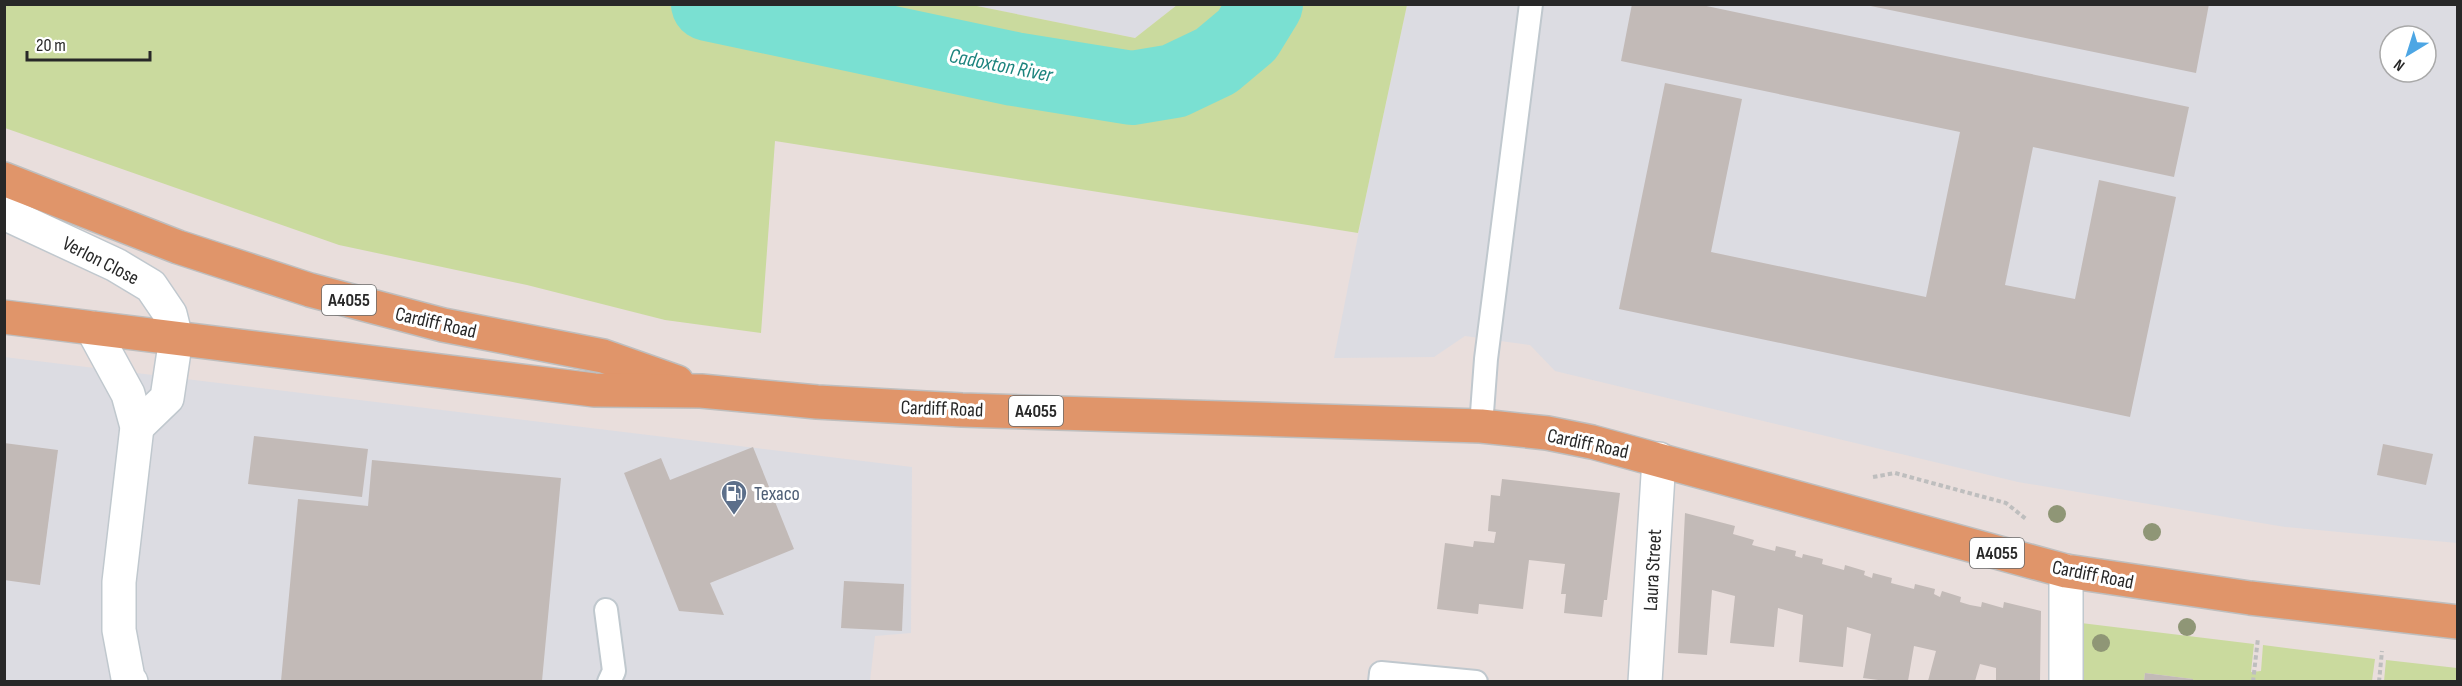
<svg xmlns="http://www.w3.org/2000/svg" width="2462" height="686" viewBox="0 0 2462 686" font-family="'Sofia Sans Condensed',sans-serif">
  <style>
    .industrial { fill: #dcdce2; fill-rule: evenodd }
    .green { fill: #cada9e }
    .lines { fill: none; stroke-linecap: round; stroke-linejoin: round }
    .river { stroke: #7ae0d2; stroke-width: 74 }
    .building { fill: #c2bab7 }
    .lane-casing { stroke: #c0c8ce; stroke-width: 26 }
    .street-casing { stroke: #c0c8ce; stroke-width: 36 }
    .primary-casing { stroke: #bebebe; stroke-width: 36 }
    .path { stroke: #bebebe; stroke-width: 4; stroke-dasharray: 4.5 3; stroke-linecap: butt }
    .lane { stroke: #fff; stroke-width: 22 }
    .street { stroke: #fff; stroke-width: 33 }
    .primary { stroke: #e0956a; stroke-width: 33 }
    .tree { fill: #8f9676 }
    .labels { text-anchor: middle; stroke-width: 6; stroke-linejoin: round; paint-order: stroke }
    .shield { fill: #fff; stroke: #686868; stroke-width: 1.5 }
    .shield-label { font-size: 18px; font-weight: bold; fill: #282828 }
    .street-label { font-size: 20px; fill: #282828; stroke: #fff }
    .service-label { font-size: 20px; fill: #4e5e75; stroke: #fff; text-anchor: start }
    .water-label { font-size: 21px; font-style: italic; fill: #1b837d; stroke: #fff }
  </style>
  <rect width="100%" height="100%" fill="#e9dedc"/>
  <g class="industrial">
    <polygon points="972,5 1177,5 1135,38"/>
    <path d="M1407,5h1050v538l-172,-16 -267,-45 -463,-111 -25,-26 -65,-9 -31,21 -100,1 30,-153zM2390,36h36v36h-36z"/>
    <polygon points="4,357 912,467 911,633 875,636 870,681 5,681"/>
  </g>
  <g class="green">
    <polygon points="972,5 1135,38 1177,5 1407,5 1358,233 775,141 761,333 665,320 527,285 339,245 5,128 5,5"/>
    <polygon points="2081,623 2254,644 2251,672 2261,671 2263,645 2375,659 2372,681 2193,682 2193,679 2145,673 2144,681 2083,681"/>
    <polygon points="2386,660 2457,668 2457,681 2384,681"/>
  </g>
  <g class="lines">
    <polyline class="river" points="708,4 1014,69 1132,88 1174,81 1216,61 1247,35 1266,4"/>
  </g>
  <g class="building">
    <polygon points="1632,4 1697,4 2189,107 2174,177 2033,147 2005,285 2075,299 2099,180 2176,197 2130,417 1619,309 1665,83 1742,99 1711,252 1926,297 1960,132 1621,61"/>
    <polygon points="1861,4 2209,4 2196,73"/>
    <polygon points="254,436 368,449 362,497 248,484"/>
    <polygon points="4,443 58,450 40,585 4,580"/>
    <polygon points="2383,444 2433,454 2426,485 2377,475"/>
    <polygon points="753,447 794,549 710,583 724,615 679,611 624,473 661,458 670,480"/>
    <polygon points="372,460 561,478 542,681 281,681 298,499 368,506"/>
    <polygon points="1502,479 1620,493 1607,600 1604,600 1602,617 1564,613 1566,594 1561,594 1565,564 1529,560 1523,609 1479,604 1478,614 1437,609 1445,543 1473,547 1474,541 1494,543 1496,532 1488,531 1491,495 1500,496"/>
    <polygon points="1685,513 1735,526 1733,534 1754,540 1752,545 1775,551 1776,546 1796,551 1795,556 1802,558 1803,554 1823,559 1822,564 1844,570 1845,565 1865,571 1864,575 1872,578 1873,573 1892,578 1891,583 1914,589 1915,584 1935,589 1934,594 1940,597 1942,591 1961,597 1960,602 1970,605 1981,607 1982,602 2003,608 2004,602 2041,611 2040,681 1996,681 1996,668 1980,664 1975,681 1928,681 1936,651 1914,646 1908,681 1886,681 1863,678 1871,634 1847,627 1843,667 1799,662 1803,615 1778,608 1774,647 1730,643 1735,596 1712,590 1707,655 1678,653"/>
    <polygon points="844,581 904,584 902,631 841,628"/>
    <polygon points="2145,673 2193,679 2193,681 2144,681"/>
  </g>
  <g class="lines">
    <g class="lane-casing">
      <g id="lane">
        <polyline points="1481,426 1486,359 1531,4"/>
        <polyline points="606,610 614,671 609,682"/>
        <polyline points="1380,682 1381,673 1476,682"/>
      </g>
    </g>
    <g class="street-casing">
      <g id="street">
        <polyline points="4,213 116,265 151,286 170,314 176,338 167,398 137,427"/>
        <polyline points="92,328 128,394 137,427 119,582 119,630 128,678 131,682"/>
        <polyline points="1645,682 1659,459"/>
        <polyline points="2066,682 2066,571"/>
      </g>
    </g>
    <g class="primary-casing">
      <g id="primary">
        <polyline points="4,179 178,247 310,290 443,325 603,356 677,382"/>
        <polyline points="4,317 594,390 701,391 817,402 962,410 1481,426 1547,433 1592,442 2066,571 2250,598 2458,622"/>
      </g>
    </g>
    <g class="path">
      <polyline points="1873,477 1895,473 2006,503 2026,519"/>
      <polyline points="2253,682 2258,638"/>
      <polyline points="2379,682 2382,651"/>
    </g>
    <use href="#lane" class="lane"/>
    <use href="#street" class="street"/>
    <use href="#primary" class="primary"/>
  </g>
  <g class="tree">
    <circle cx="2057" cy="514" r="9"/>
    <circle cx="2152" cy="532" r="9"/>
    <circle cx="2187" cy="627" r="9"/>
    <circle cx="2101" cy="643" r="9"/>
  </g>
  <defs>
    <g id="fuel-pin" transform="scale(1.35)"><path d="M0 17L-7.5 6A9.5 9.5 0 1 1 7.5 6Z" fill="#5c6f8a" stroke="#fff"/><path d="M-5.5-6h7V0h2V4h1.3V-2.5L3-4.5l.8-.8L6-3V5H2.5V1h-1V6h-7ZM-4.2-4.7v3.2H.2V-4.7Z" fill="#fff"/></g>
  </defs>
  <g fill-rule="evenodd">
    <use href="#fuel-pin" x="734" y="493"/>
  </g>
  <g class="labels">
    <g class="shield">
      <rect x="322" y="285" width="54" height="30" rx="4.5"/>
      <rect x="1009" y="396" width="54" height="30" rx="4.5"/>
      <rect x="1970" y="538" width="54" height="30" rx="4.5"/>
    </g>
    <g class="shield-label">
      <text x="349" y="306">A4055</text>
      <text x="1036" y="417">A4055</text>
      <text x="1997" y="559">A4055</text>
    </g>
    <g class="street-label">
      <text transform="translate(101 260) rotate(27)" y="7">Verlon Close</text>
      <text transform="translate(436 322) rotate(13)" y="7">Cardiff Road</text>
      <text transform="translate(942 408) rotate(2)" y="7">Cardiff Road</text>
      <text transform="translate(1588 443) rotate(12)" y="7">Cardiff Road</text>
      <text transform="translate(1652 570) rotate(-87)" y="7">Laura Street</text>
      <text transform="translate(2093 574) rotate(11)" y="7">Cardiff Road</text>
    </g>
    <g class="service-label">
      <text x="754" y="500">Texaco</text>
    </g>
    <g class="water-label">
      <text transform="translate(1001 65) rotate(11)" y="7">Cadoxton River</text>
    </g>
  </g>
  <rect width="2462" height="686" fill="none" stroke="#282828" stroke-width="12"/>
  <g transform="translate(2408 54) rotate(218)"><circle r="28" fill="#ffffff" stroke="#a9a9a9" stroke-width="1.5"/>
  <path d="M0-4.5L10 22L0 15L-10 22Z" fill="#4da6e4"/>
  <text y="-9" font-size="16" font-weight="bold" text-anchor="middle" fill="#282828">N</text>
  </g>
  <path d="M27 51v9h123v-9" fill="none" stroke="#282828" stroke-width="3"/>
  <text x="36" y="51" font-size="18" fill="#282828" stroke="#ffffff" stroke-width="4.5" paint-order="stroke">20 m</text>
</svg>
